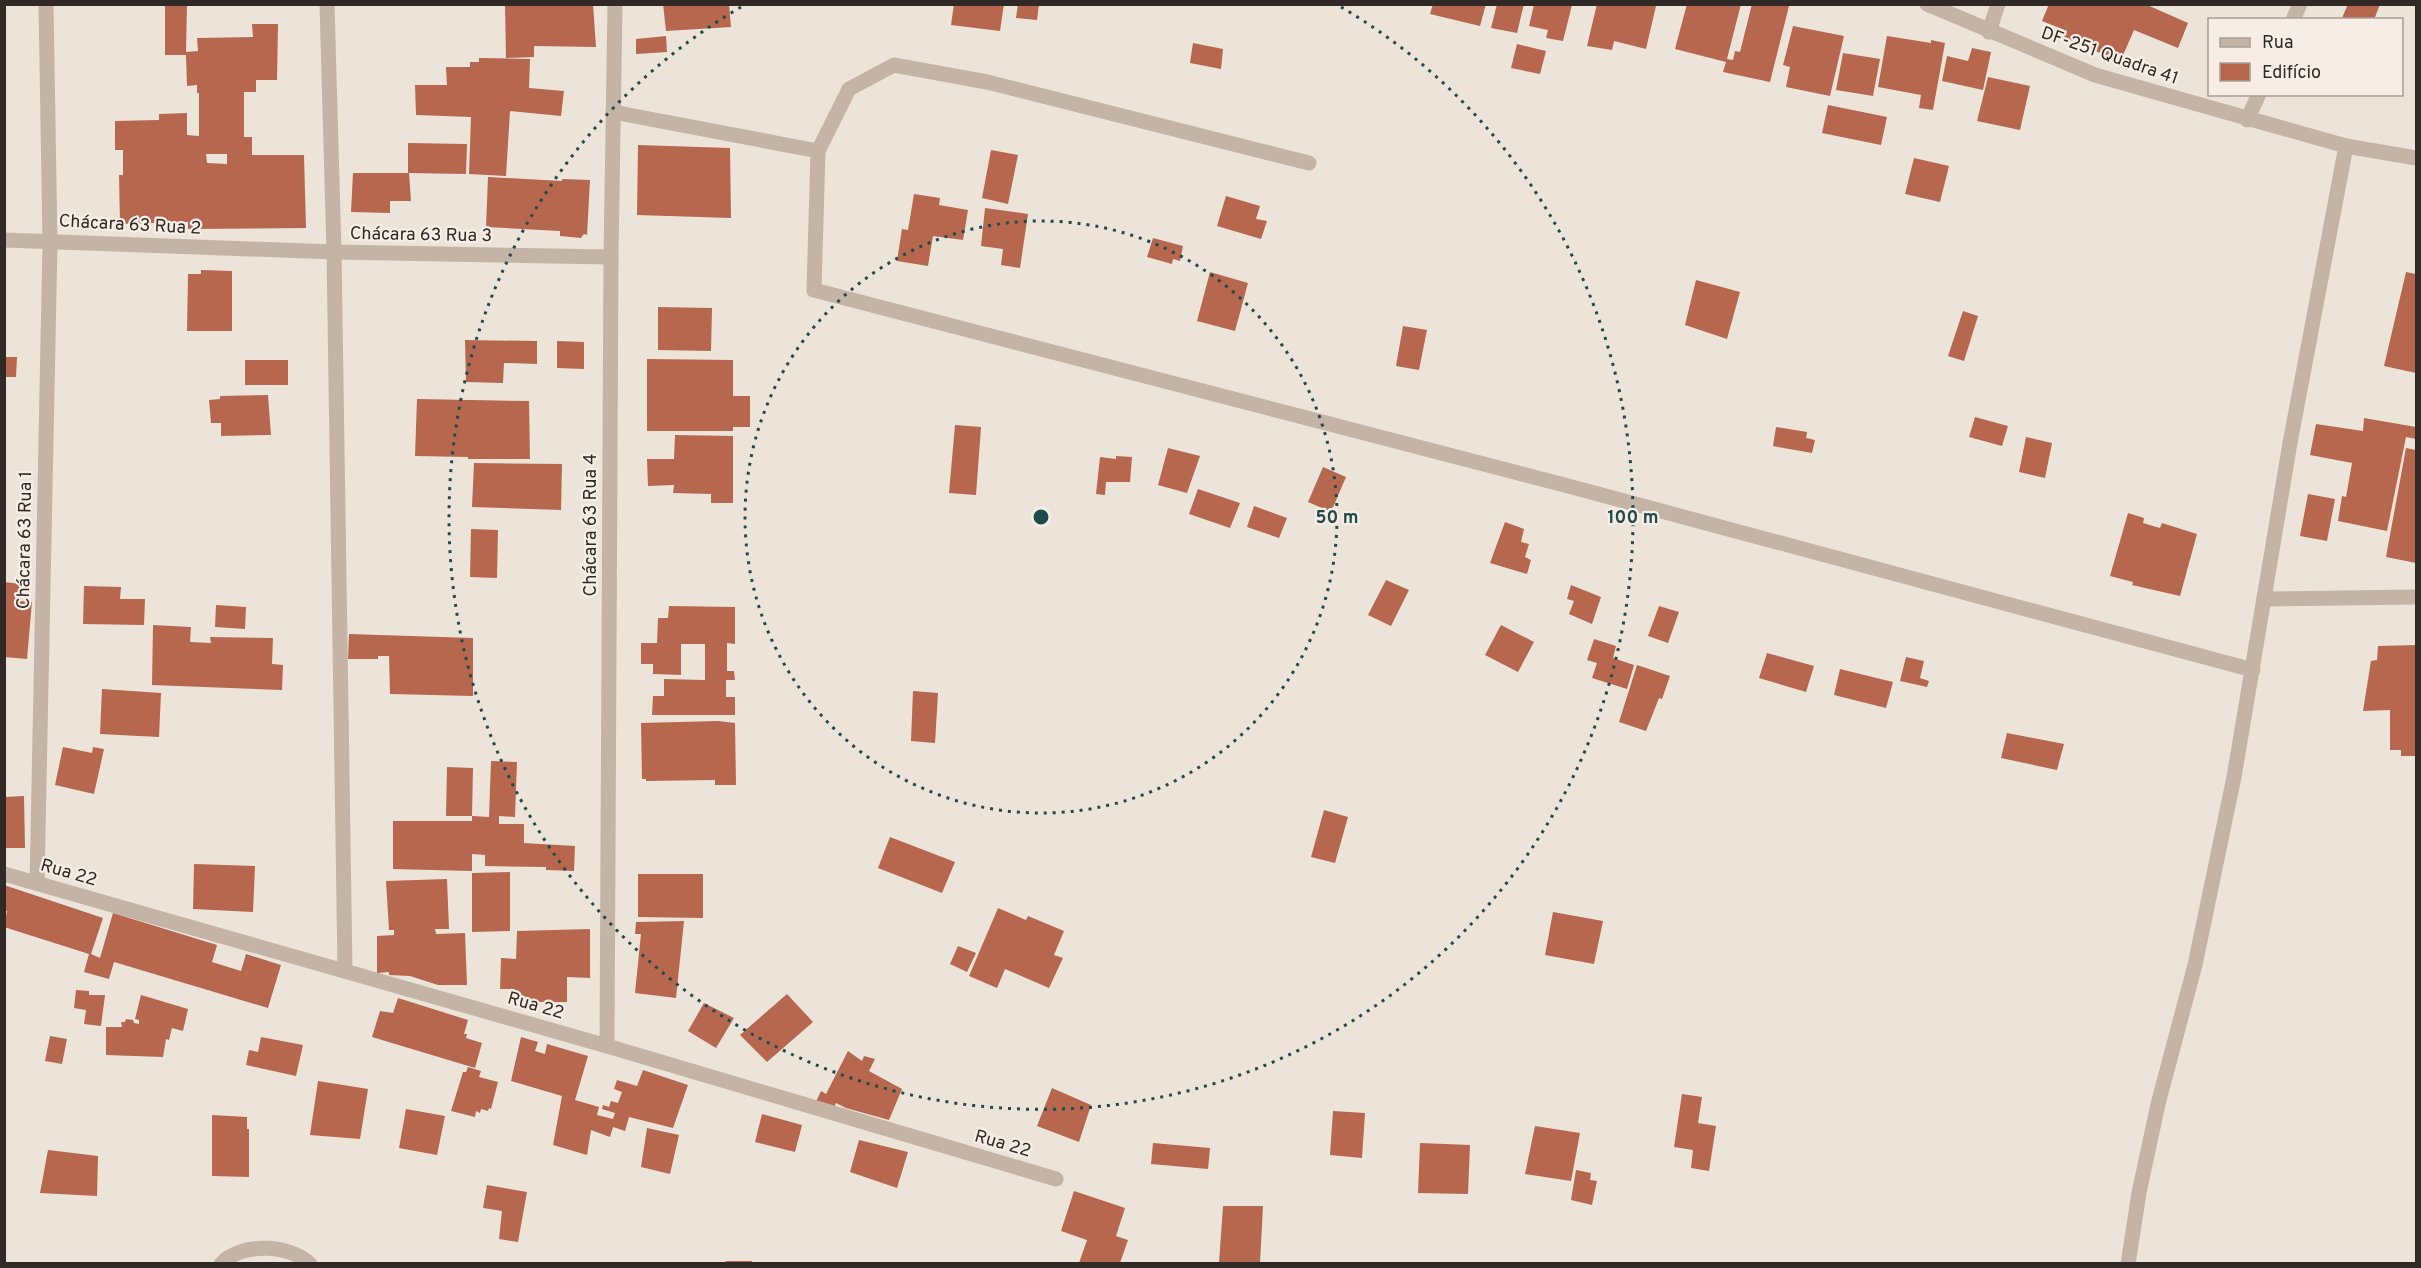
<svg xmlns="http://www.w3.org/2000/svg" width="2421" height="1268" viewBox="0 0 2421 1268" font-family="Overpass,sans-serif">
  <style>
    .building { fill: #b6674e; fill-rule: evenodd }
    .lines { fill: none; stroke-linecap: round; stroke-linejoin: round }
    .street { stroke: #c3b4a6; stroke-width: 15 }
    .ring { fill: none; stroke: #214a4d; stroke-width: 3; stroke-dasharray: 3 6 }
    .labels { text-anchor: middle; stroke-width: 4.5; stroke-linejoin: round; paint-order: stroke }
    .street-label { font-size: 18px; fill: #312926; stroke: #f6eee4 }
    .centre { fill: #214a4d; stroke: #f6eee4; stroke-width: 3 }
    .ring-label { font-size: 18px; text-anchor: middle; font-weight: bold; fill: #214a4d; stroke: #f6eee4; stroke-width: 4.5; stroke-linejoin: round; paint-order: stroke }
  </style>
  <rect width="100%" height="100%" fill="#ede4d9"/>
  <g class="building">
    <path d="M165,4h22l-1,48 12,-1 -1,-13 56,-1 -1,-13h26l-1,56h-21v12h-12v45h8v18h52l2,73 -118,1v-7l-68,2 -1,-49h4v-25h-8v-29l44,-1v-6l28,-1v22l12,1v-43h-2v-8l-10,1 -1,-31h-21zM206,154h21v10l-20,-1z"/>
    <polygon points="505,4 593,4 596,47 534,46 534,57 506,58"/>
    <polygon points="663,4 729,4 731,27 666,31"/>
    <polygon points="954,4 1004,4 1000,31 951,25"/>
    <polygon points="1018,4 1039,4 1037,20 1016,18"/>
    <polygon points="1433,4 1486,4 1480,26 1430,14"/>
    <polygon points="1497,4 1524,4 1517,33 1491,28"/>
    <polygon points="1597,4 1656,6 1646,49 1614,41 1612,50 1587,46"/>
    <polygon points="1687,4 1741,4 1727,59 1733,60 1735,51 1740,52 1752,4 1789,6 1770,82 1723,72 1726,62 1675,49"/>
    <polygon points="2049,4 2145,4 2188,23 2178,48 2134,30 2120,62 2064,37 2067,31 2042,21"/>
    <polygon points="2348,4 2380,4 2374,20 2347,20 2342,18"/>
    <polygon points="1534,5 1572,5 1563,41 1546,38 1548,30 1529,26"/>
    <polygon points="1793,26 1844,36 1830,96 1786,87 1790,67 1783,65"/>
    <polygon points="666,36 667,52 636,54 636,39"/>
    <polygon points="1887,36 1931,43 1931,40 1945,43 1933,110 1919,108 1921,95 1878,87"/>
    <polygon points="1193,43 1223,49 1221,69 1190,63"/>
    <polygon points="1517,44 1546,51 1540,74 1511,68"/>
    <polygon points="1972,48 1991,52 1983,90 1942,81 1947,56 1968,61"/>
    <polygon points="1843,53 1880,59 1873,96 1836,90"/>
    <polygon points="479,58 530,59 529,88 564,91 561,116 510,111 506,176 469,174 471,117 416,115 415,85 447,85 446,67 470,67 470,62 479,62"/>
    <polygon points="1988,77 2030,86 2020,130 1977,121"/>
    <polygon points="1828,105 1887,117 1881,145 1822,133"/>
    <polygon points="408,143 467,144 466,174 408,173"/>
    <polygon points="638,145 730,148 731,218 637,215"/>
    <polygon points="991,150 1018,155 1008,204 982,198"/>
    <polygon points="1914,158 1949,166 1940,202 1905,194"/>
    <polygon points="353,173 409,173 411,201 390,201 390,213 351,212"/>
    <polygon points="488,177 562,181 562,179 590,180 587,235 584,234 581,238 560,236 560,231 486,227"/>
    <polygon points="914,194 940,198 939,205 968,210 963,240 933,236 928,266 897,261 902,229 908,230"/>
    <polygon points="1226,196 1260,206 1256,219 1267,221 1261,239 1217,226"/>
    <polygon points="985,208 1028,214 1020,268 1001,265 1003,249 981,246"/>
    <polygon points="1153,238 1183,246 1180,261 1173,259 1172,264 1147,257"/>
    <polygon points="201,270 232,271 232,331 187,331 188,274 201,274"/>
    <polygon points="1210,272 1248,283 1235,331 1197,321"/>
    <polygon points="2406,272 2416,274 2416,373 2384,366"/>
    <polygon points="1696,280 1740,292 1727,339 1685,325"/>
    <polygon points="658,307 712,308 711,351 658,350"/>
    <polygon points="1963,311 1978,316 1964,361 1948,356"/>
    <polygon points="1403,326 1427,330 1419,370 1396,366"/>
    <polygon points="465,340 537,341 537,364 504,363 503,383 466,382"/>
    <polygon points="557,341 584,342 584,369 557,368"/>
    <polygon points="4,357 17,357 16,377 4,377"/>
    <polygon points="647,359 733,360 733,396 750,396 750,427 733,427 733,431 647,431"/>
    <rect x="245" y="360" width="43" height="25"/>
    <polygon points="268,395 271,435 221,436 221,423 211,423 209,400 220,399 220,396"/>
    <polygon points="417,399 529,401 530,459 468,459 468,457 415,456"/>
    <polygon points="1975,417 2008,426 2002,446 1969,437"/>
    <polygon points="2364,418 2416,427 2416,439 2406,437 2387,531 2338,521 2342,496 2346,497 2352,463 2310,455 2316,424 2363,431"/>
    <polygon points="955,425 981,427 976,495 949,493"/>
    <polygon points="1776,427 1807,432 1806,438 1815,440 1812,453 1773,446"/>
    <polygon points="675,435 733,436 733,503 711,503 711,494 673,493 674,485 648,486 647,459 674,459"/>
    <polygon points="2026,437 2052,443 2045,478 2019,472"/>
    <polygon points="1168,448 1200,456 1187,493 1158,485"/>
    <polygon points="2406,448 2416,450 2416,563 2386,557"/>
    <polygon points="1116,456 1132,457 1130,482 1106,482 1105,495 1096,494 1100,457 1116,459"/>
    <polygon points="474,463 562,464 561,510 472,507"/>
    <polygon points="1323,467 1346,477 1331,512 1308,502"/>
    <polygon points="1198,489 1240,503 1230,528 1189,514"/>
    <polygon points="2308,494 2335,499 2327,541 2300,536"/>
    <polygon points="1254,506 1287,518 1279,538 1247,527"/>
    <polygon points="2128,513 2144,518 2143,523 2160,528 2162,523 2197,534 2180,596 2132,585 2133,582 2110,576"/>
    <polygon points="1505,522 1524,529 1521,542 1529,544 1525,557 1531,560 1527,574 1490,563"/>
    <polygon points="471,529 498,530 497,578 470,577"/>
    <polygon points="1386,580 1409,590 1391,626 1368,615"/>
    <polygon points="4,582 22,584 21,601 32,602 27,659 4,657"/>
    <polygon points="1571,585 1601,597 1592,624 1569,614 1574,601 1567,599"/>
    <polygon points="84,586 121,587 120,599 145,599 144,625 83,624"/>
    <polygon points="216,605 246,607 245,629 215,627"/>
    <polygon points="669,606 735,607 735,644 727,643 727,671 734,671 735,680 726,680 726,697 735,697 735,715 652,715 653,696 664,696 664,679 705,680 705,644 681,644 681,675 653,674 653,664 641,664 641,643 657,643 658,618 668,618"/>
    <polygon points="1659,606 1679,612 1668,643 1648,636"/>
    <polygon points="153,625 191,627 190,642 211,643 210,637 273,638 272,664 283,665 282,690 152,685"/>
    <polygon points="1501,625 1534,642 1518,672 1485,655"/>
    <polygon points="349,634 473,638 473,696 390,694 389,656 378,656 378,659 348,659"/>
    <polygon points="1594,639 1616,646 1613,658 1634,665 1627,689 1592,678 1597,663 1587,660"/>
    <polygon points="2416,645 2416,756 2401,756 2401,750 2390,750 2390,710 2363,711 2371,661 2377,660 2378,646"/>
    <polygon points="1767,653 1814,666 1806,692 1759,678"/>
    <polygon points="1906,657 1924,661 1920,678 1929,681 1927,687 1900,681"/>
    <polygon points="1637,665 1670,676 1662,699 1659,698 1646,731 1619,722"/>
    <polygon points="1840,669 1893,682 1886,708 1834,695"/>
    <polygon points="102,689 161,693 159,737 100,734"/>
    <polygon points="913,691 938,693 935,743 911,741"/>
    <polygon points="718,721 735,723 736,785 715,785 715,780 646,781 646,779 642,779 641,723"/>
    <polygon points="2007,733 2064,744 2057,770 2001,758"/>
    <polygon points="63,747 92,753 93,747 104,749 94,794 55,785"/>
    <polygon points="491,761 517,762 515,817 499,816 499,824 524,824 524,843 575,846 574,871 546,870 546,867 485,866 485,855 472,854 472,871 393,869 393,821 472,821 472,816 489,817"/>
    <polygon points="447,767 473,768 472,816 446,816"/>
    <polygon points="24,796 25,848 4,848 4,797"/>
    <polygon points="1324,810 1348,817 1335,863 1311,857"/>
    <polygon points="890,837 955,862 942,893 878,868"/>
    <polygon points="194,864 255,866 253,912 193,909"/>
    <polygon points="510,872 510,931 472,932 472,873"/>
    <polygon points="638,874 703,874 703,918 638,917"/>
    <polygon points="447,879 449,929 435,929 436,934 465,933 467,985 438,985 410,976 389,975 389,972 377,973 377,936 394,935 394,930 389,930 386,881"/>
    <polygon points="4,885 103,918 91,954 100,958 113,913 217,945 212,962 241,971 246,954 281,965 268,1008 114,962 109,979 84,972 89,954 4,927 7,911 4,910"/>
    <polygon points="998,908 1026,920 1028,916 1064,931 1054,955 1063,958 1049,988 1005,969 997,988 969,976"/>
    <polygon points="1553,912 1603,921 1594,964 1545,955"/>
    <polygon points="684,921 676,998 635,993 641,934 635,934 636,922"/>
    <polygon points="590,929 590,978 567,977 567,1002 539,1002 539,1007 513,1005 514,989 500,989 501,958 516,959 517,931"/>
    <polygon points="958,946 976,953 967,972 950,964"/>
    <polygon points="76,990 89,991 89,995 105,995 101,1026 84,1024 86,1010 74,1008"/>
    <polygon points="787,994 813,1022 767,1062 740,1035"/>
    <polygon points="141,995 188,1009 183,1031 172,1028 169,1040 166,1039 163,1057 106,1055 106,1027 122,1027 121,1022 125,1022 126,1019 133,1020 134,1023 139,1024 139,1020 135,1019"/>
    <polygon points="398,998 468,1020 464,1034 467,1034 466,1038 482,1043 475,1068 372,1037 380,1011 393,1013"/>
    <polygon points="704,1003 734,1018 716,1048 688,1031"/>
    <polygon points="50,1036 67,1039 62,1064 45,1061"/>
    <polygon points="261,1037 303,1045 296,1076 246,1065 249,1050 258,1052"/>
    <polygon points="521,1037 538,1042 535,1051 545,1054 547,1044 588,1056 575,1100 599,1107 597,1115 613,1119 615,1113 602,1109 603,1105 609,1107 611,1101 618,1103 622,1092 614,1089 617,1080 637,1086 643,1070 688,1085 673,1128 629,1117 625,1131 613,1127 610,1137 591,1130 587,1155 553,1145 562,1096 511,1081"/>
    <polygon points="848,1051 862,1061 864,1056 875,1059 869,1071 902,1089 889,1120 846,1108 836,1103 832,1112 815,1104 821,1091 826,1094"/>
    <polygon points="468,1067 481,1071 479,1077 498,1082 491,1109 489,1108 488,1111 481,1109 480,1113 476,1111 475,1117 451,1111 463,1072 466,1072"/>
    <polygon points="318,1081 368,1089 360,1139 310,1135"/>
    <polygon points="1052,1088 1091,1105 1079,1142 1037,1126"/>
    <polygon points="1682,1094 1702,1097 1698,1123 1716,1126 1709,1171 1691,1168 1693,1150 1674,1147"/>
    <polygon points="406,1109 445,1116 437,1155 399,1148"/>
    <polygon points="1333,1111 1365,1113 1362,1158 1330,1155"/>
    <polygon points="762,1114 802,1125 795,1152 755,1142"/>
    <polygon points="212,1115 247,1117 247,1129 249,1129 249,1177 212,1176"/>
    <polygon points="1535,1126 1580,1133 1571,1181 1525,1174"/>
    <polygon points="647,1128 679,1135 670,1174 641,1167"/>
    <polygon points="859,1140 908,1152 897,1188 850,1172"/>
    <polygon points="1153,1143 1210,1148 1208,1169 1151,1164"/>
    <polygon points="1420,1143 1470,1145 1468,1194 1418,1193"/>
    <polygon points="48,1150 98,1156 97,1196 40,1193"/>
    <polygon points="1576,1170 1591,1173 1590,1180 1597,1181 1592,1205 1571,1200"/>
    <polygon points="487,1185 527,1192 518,1242 499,1239 502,1211 483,1208"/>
    <polygon points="1074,1191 1125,1208 1116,1236 1128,1240 1120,1263 1079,1263 1087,1240 1061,1231"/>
    <polygon points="1223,1206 1263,1206 1260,1263 1219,1263"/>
    <polygon points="726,1261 752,1261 752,1263 725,1263"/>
  </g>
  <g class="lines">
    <g class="street">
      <polyline points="327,4 334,252 345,970"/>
      <polyline points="1927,4 2095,75 2346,146 2416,158"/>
      <polyline points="2293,20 2300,4"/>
      <polyline points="1989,32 1998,4"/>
      <polyline points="613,112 818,151"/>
      <polyline points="2247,120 2259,94"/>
      <polyline points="1309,163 987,82 894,65 849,89 818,151 814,290 1572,487 2253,670"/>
      <polyline points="4,240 334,252 611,257"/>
      <polyline points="2264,599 2416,597"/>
      <polyline points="4,874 607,1046 1056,1179"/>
      <polyline points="37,883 50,243 46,4"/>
      <polyline points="607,1046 611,257 615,4"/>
      <path d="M221,1264c20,-22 69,-20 89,0"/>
      <polyline points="2128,1264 2139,1193 2158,1104 2195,965 2234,777 2290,443 2346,146"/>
    </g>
  </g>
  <g class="ring">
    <circle cx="1041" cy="517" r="296"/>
    <path d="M1341 7A592 592 0 1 1 741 7"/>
  </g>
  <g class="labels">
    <g class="street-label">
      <text transform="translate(2110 55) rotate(19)" y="6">DF-251 Quadra 41</text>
      <text transform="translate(130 224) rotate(3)" y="6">Chácara 63 Rua 2</text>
      <text transform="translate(421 234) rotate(1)" y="6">Chácara 63 Rua 3</text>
      <text transform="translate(590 525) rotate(-90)" y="6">Chácara 63 Rua 4</text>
      <text transform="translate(24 540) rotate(-89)" y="6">Chácara 63 Rua 1</text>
      <text transform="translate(69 872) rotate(16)" y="6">Rua 22</text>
      <text transform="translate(536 1005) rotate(16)" y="6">Rua 22</text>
      <text transform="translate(1003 1143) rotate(16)" y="6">Rua 22</text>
    </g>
  </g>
  <circle cx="1041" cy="517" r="9" class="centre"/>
  <g class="ring-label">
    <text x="1337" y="523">50 m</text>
    <text x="1633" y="523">100 m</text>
  </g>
  <rect width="2421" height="1268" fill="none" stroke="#312926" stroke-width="12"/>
  <rect x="2208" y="18" width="195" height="78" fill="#f6eee4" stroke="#a79f98" stroke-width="1.5"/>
  <rect x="2220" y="38" width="30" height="9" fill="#c3b4a6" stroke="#a79f98" stroke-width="1.5"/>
  <text x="2262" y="48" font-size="18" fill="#312926">Rua</text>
  <rect x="2220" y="63" width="30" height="18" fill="#b6674e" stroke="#a79f98" stroke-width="1.5"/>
  <text x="2262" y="78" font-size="18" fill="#312926">Edifício</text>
</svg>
